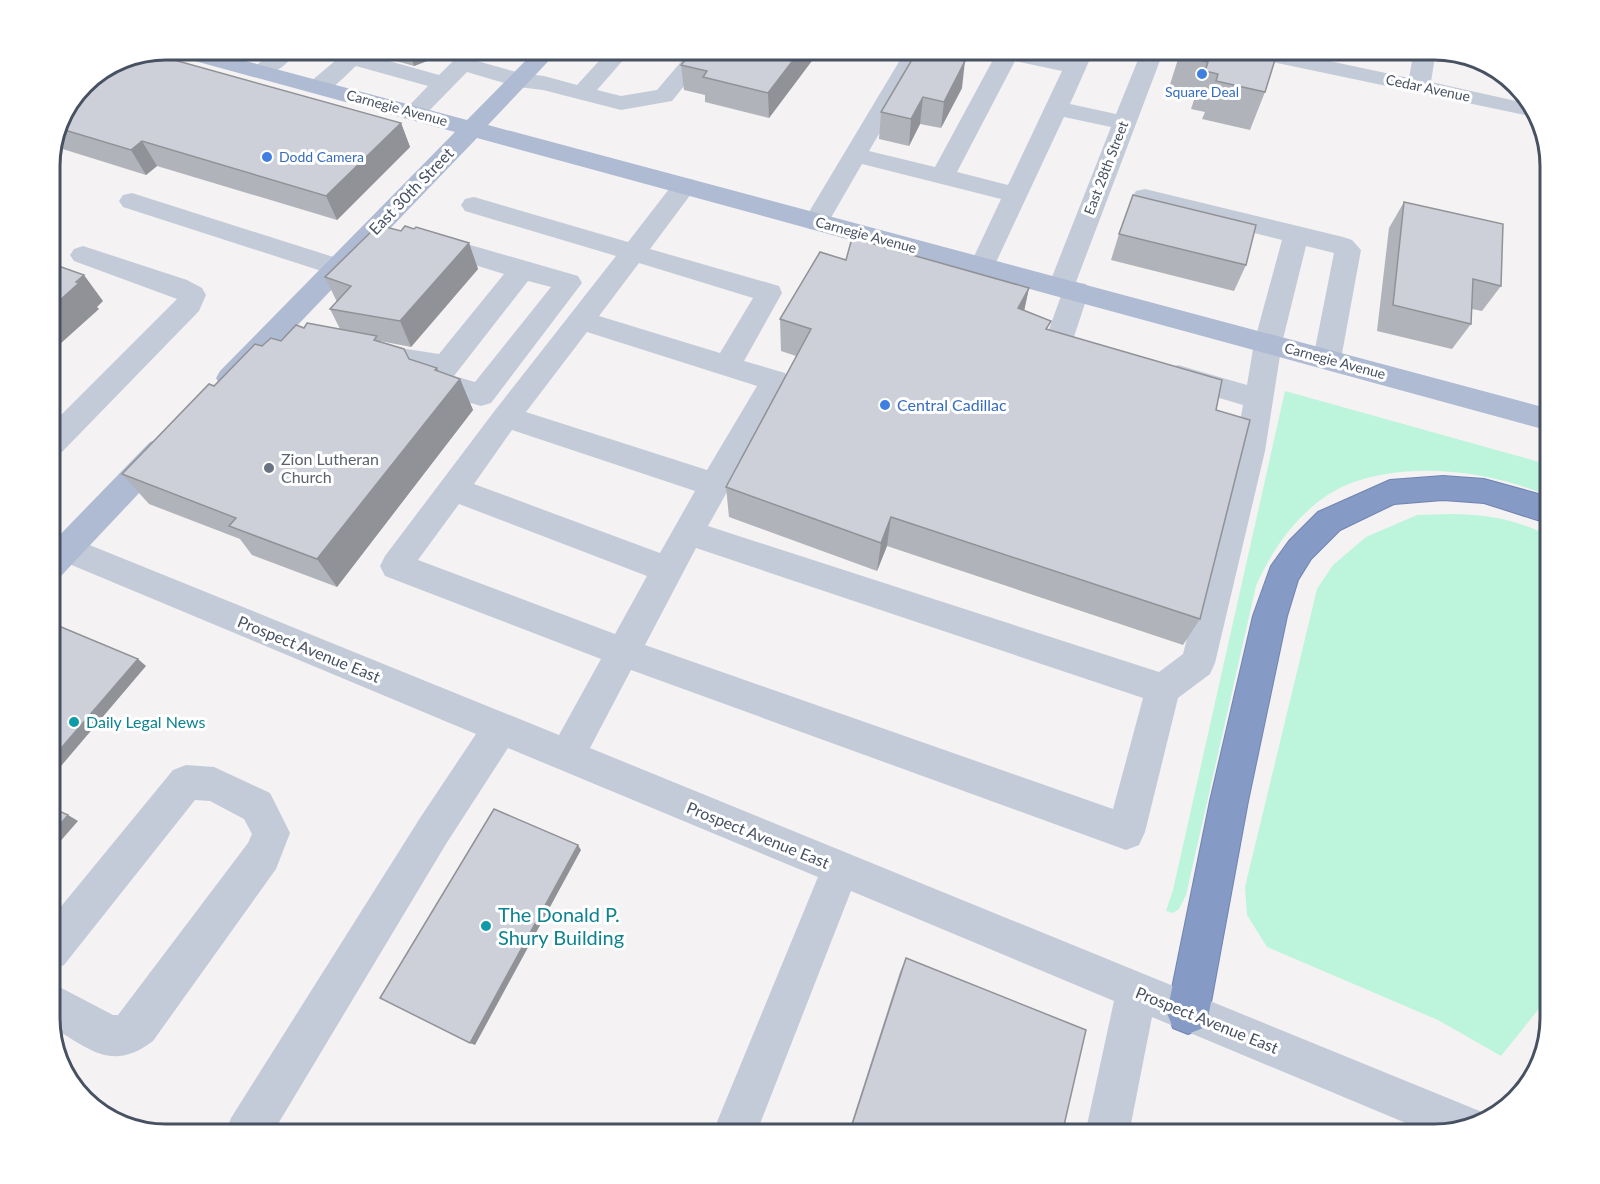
<svg xmlns="http://www.w3.org/2000/svg" width="1600" height="1184" viewBox="0 0 1600 1184" font-family="Lato,sans-serif">
  <style>
    .green { fill: #bdf5dc }
    .lines { fill: none; stroke-linecap: round; stroke-linejoin: round }
    .highway-casing { stroke: #7084b2; stroke-width: 2 }
    .minor { fill: #c4cbd8; fill-rule: evenodd }
    .major { fill: #afbbd3; fill-rule: evenodd }
    .highway { fill: #859ac5; fill-rule: evenodd }
    .wall { fill: #b0b3ba }
    .shaded-wall { fill: #909297 }
    .building { fill: #cdd0d8; stroke: #909297; stroke-width: 1.5 }
    .shop-dot { fill: #3f7fe0; stroke: #fff; stroke-width: 2 }
    .worship-dot { fill: #6b7280; stroke: #fff; stroke-width: 2 }
    .culture-dot { fill: #0f9aa8; stroke: #fff; stroke-width: 2 }
    .labels { text-anchor: middle; stroke-width: 6; stroke-linejoin: round; paint-order: stroke }
    .far-street-label { font-size: 14px; fill: #475162; stroke: #fff }
    .far-shop-label { font-size: 14px; fill: #366cbe; stroke: #fff }
    .street-label { font-size: 16px; fill: #475162; stroke: #fff }
    .shop-label { font-size: 16px; fill: #366cbe; stroke: #fff; text-anchor: start }
    .worship-label { font-size: 16px; fill: #5b616d; stroke: #fff; text-anchor: start }
    .culture-label { font-size: 16px; fill: #0d838f; stroke: #fff; text-anchor: start }
    .near-culture-label { font-size: 20px; fill: #0d838f; stroke: #fff; text-anchor: start }
    .rim { fill: none; stroke: #475162; stroke-width: 3 }
  </style>
  <rect width="100%" height="100%" fill="#f4f2f2"/>
  <g class="green">
    <path d="M1285,391l265,74v32c-57,-26 -136,-36 -196,-15 -46,16 -80,62 -98,104l-70,309 -7,14 -6,4 -7,-2 7,-21z"/>
    <path d="M1451,514c40,1 63,5 99,22v459l-49,61 -63,-36 -171,-73 -20,-32 -2,-28 72,-298 16,-24 33,-28 51,-22z"/>
  </g>
  <g class="lines">
    <g class="highway-casing">
      <polygon id="highway" points="1443,476 1484,479 1549,497 1550,524 1484,503 1443,500 1394,504 1340,530 1311,559 1298,580 1287,616 1248,801 1209,1013 1203,1028 1188,1034 1173,1028 1167,1013 1210,801 1253,616 1271,566 1289,541 1318,512 1390,480"/>
    </g>
    <g class="minor">
      <path d="M274,50h24c-9,13 -28,30 -45,26l-3,-5z"/>
      <path d="M348,50h24l-4,5 71,20 16,-16 8,-2 57,16 24,3 33,9 32,-35h23l-35,40 24,6 36,-6 34,-40h22l-41,51 -51,9 -78,-20 -25,-3 -51,-15 -45,46 -8,2 -8,-2 -4,-5 26,-27 -72,-20c-14,12 -27,31 -46,26l-3,-5 3,-5z"/>
      <path d="M906,50h22l-59,101 66,16 60,-111 -6,-1 -3,-5h39l43,9 4,-9h22l-24,54 46,10 26,-64h22l-88,232 10,2 3,7 -15,46 27,8 4,7 -4,7c-17,5 -36,-4 -53,-9l-4,-7 17,-47 -9,-2 -4,-7 63,-160 -47,-10 -73,156 -9,3 -9,-3 -4,-6 32,-68 -139,-35 -37,64 -9,2 -9,-2 -4,-6zM1015,61l47,10 -54,114 -51,-13z"/>
      <polygon points="1238,50 1278,50 1409,78 1414,50 1436,50 1431,82 1529,104 1539,118 1249,57 1241,55"/>
      <path d="M685,178l9,2 3,6 -47,63 129,37 3,7 -38,68 41,12 4,8 -81,145 451,146 24,-18 52,-203 8,-46 -75,-22 -4,-7 4,-7 10,-4 69,20 7,-42 28,-103 -146,-37 -4,-6 4,-6 9,-2 198,48 9,3 9,10 -20,109 -4,7 -10,3 -10,-3 -4,-7 21,-106 -28,-7 -24,97 -17,108 -50,212 -5,11 -32,24 -33,134 -6,13 -13,5 -495,-180 -41,78 892,364 5,9 -55,13 -280,-117 -23,117h-44l29,-133 -263,-110 -95,243h-44l106,-257 -310,-129 -62,96 -174,290h-47l6,-16 189,-300 56,-84 -426,-178v-27l509,206 42,-76 -216,-83 -5,-10 5,-10 111,-147 120,-153 -151,-45 -4,-6 4,-6 9,-2 154,45 48,-62zM639,263l114,35 -33,55 -121,-37zM587,332l170,54 -50,84 -181,-58zM512,430l183,61 -35,62 -186,-69zM459,504l188,72 -32,58 -197,-74zM696,548l447,150 -30,111 -468,-164z"/>
      <polygon points="132,193 346,261 350,267 346,273 337,276 123,207 119,201 123,195"/>
      <path d="M432,234l146,42 4,7 -91,120 -10,3 -57,-17 -4,-8 4,-8 -66,-13 -4,-7 4,-7 10,-3 71,11 65,-80 -81,-25 -4,-6 4,-6zM528,281l23,6 -76,95 -21,-6z"/>
      <polygon points="83,246 187,280 202,288 206,295 199,311 61,453 50,457 50,426 177,299 74,261 70,255 74,249"/>
      <path d="M186,765l28,2 56,26 20,40 -14,36 -123,172c-42,32 -64,7 -103,-15v-44l63,33h5l130,-172 4,-9 -8,-15 -34,-18 -15,-1 -131,165 -14,6v-51l123,-150z"/>
    </g>
    <g class="major">
      <polygon points="170,50 204,50 467,120 536,50 559,50 488,125 1550,409 1550,431 477,138 240,385 230,389 220,385 216,378 220,371 455,132 173,55"/>
      <polygon points="161,438 172,442 176,450 172,458 61,576 50,579 50,545 150,442"/>
    </g>
    <use href="#highway" class="highway"/>
  </g>
  <g class="wall">
    <polygon points="370,50 428,50 427,61 414,66 372,54"/>
    <polygon points="666,50 689,50 685,54"/>
    <polygon points="820,50 769,118 705,102 705,95 684,90 681,65"/>
    <polygon points="1278,50 1265,92 1250,130 1202,119 1205,112 1191,109 1194,100 1167,94 1179,56"/>
    <polygon points="917,51 962,88 941,128 920,124 909,146 879,139 881,112"/>
    <polygon points="62,114 401,123 410,147 337,220 157,166 146,175 53,146"/>
    <polygon points="1404,202 1501,286 1482,311 1472,309 1471,324 1452,349 1377,331 1389,228"/>
    <polygon points="401,231 469,243 478,269 411,347 380,341 409,359 439,372 460,379 473,410 337,587 252,555 240,539 149,504 122,474 214,386 262,346 281,341 304,328 340,329 330,309 337,302 325,277"/>
    <polygon points="1119,234 1246,265 1234,291 1111,260"/>
    <polygon points="846,260 1029,288 1024,310 1049,330 1216,410 1200,619 1183,645 887,546 877,571 729,517 726,487 796,356 781,351 780,319"/>
    <polygon points="906,958 1062,1134 848,1134 900,972"/>
  </g>
  <g class="shaded-wall">
    <polygon points="425,50 428,50 427,61 414,66 411,56"/>
    <polygon points="801,50 820,50 769,118 768,93"/>
    <polygon points="965,61 962,88 941,128 944,102"/>
    <polygon points="923,97 920,124 909,146 911,119"/>
    <polygon points="401,123 410,147 337,220 326,196"/>
    <polygon points="142,141 157,166 146,175 131,150"/>
    <polygon points="469,243 478,269 411,347 400,321"/>
    <polygon points="84,275 103,301 97,307 99,309 50,353 50,309"/>
    <polygon points="1029,288 1022,321 1018,308"/>
    <polygon points="437,368 448,394 460,379 473,410 337,587 317,559"/>
    <polygon points="891,517 887,546 877,571 881,543"/>
    <polygon points="138,659 146,666 50,779 50,761"/>
    <polygon points="68,815 78,821 50,853 50,836"/>
    <polygon points="578,845 581,850 475,1045 470,1043"/>
  </g>
  <g class="building">
    <polygon points="386,50 425,50 424,52 411,56"/>
    <polygon points="694,50 801,50 768,93 703,77 707,71 681,65"/>
    <polygon points="1182,50 1278,50 1265,92 1216,81 1218,74 1205,71 1208,62 1179,56"/>
    <polygon points="917,51 965,61 944,102 923,97 911,119 881,112"/>
    <polygon points="149,53 401,123 326,196 142,141 131,150 58,128 62,114 89,79 122,58"/>
    <polygon points="1133,195 1256,225 1246,265 1119,234"/>
    <polygon points="1404,202 1503,224 1501,286 1473,279 1471,324 1393,305"/>
    <polygon points="378,225 401,231 405,226 414,229 416,227 469,243 400,321 330,309 351,286 325,277"/>
    <polygon points="852,238 1029,288 1018,308 1051,321 1046,329 1222,380 1216,410 1250,420 1200,619 891,517 881,543 726,487 811,329 780,319 820,252 846,260"/>
    <polygon points="50,263 84,275 76,282 79,283 50,309"/>
    <polygon points="307,323 377,336 374,340 404,349 409,359 437,368 435,370 460,379 317,559 229,526 236,518 122,474 209,384 214,386 255,344 262,346 271,338 281,341 296,325 304,328"/>
    <polygon points="54,624 138,659 50,761 50,629"/>
    <polygon points="50,807 68,815 50,836"/>
    <polygon points="494,809 578,845 470,1043 380,998"/>
    <polygon points="906,958 1086,1030 1062,1134 849,1134"/>
  </g>
  <g class="shop-dot">
    <circle cx="1202" cy="74" r="6"/>
    <circle cx="267" cy="157" r="6"/>
    <circle cx="885" cy="405" r="6"/>
  </g>
  <circle class="worship-dot" cx="269" cy="468" r="6"/>
  <g class="culture-dot">
    <circle cx="74" cy="722" r="6"/>
    <circle cx="486" cy="926" r="6"/>
  </g>
  <g class="labels">
    <g class="far-street-label">
      <text transform="translate(1428 88) rotate(12)" y="5">Cedar Avenue</text>
      <text transform="translate(397 108) rotate(15)" y="5">Carnegie Avenue</text>
      <text transform="translate(1106 168) rotate(-69)" y="5">East 28th Street</text>
      <text transform="translate(866 235) rotate(15)" y="5">Carnegie Avenue</text>
      <text transform="translate(1335 361) rotate(15)" y="5">Carnegie Avenue</text>
    </g>
    <g class="far-shop-label">
      <text x="1202" y="97">Square Deal</text>
      <text x="279" y="162" text-anchor="start">Dodd Camera</text>
    </g>
    <g class="street-label">
      <text transform="translate(411 191) rotate(-46)" y="6">East 30th Street</text>
      <text transform="translate(309 649) rotate(22)" y="6">Prospect Avenue East</text>
      <text transform="translate(758 835) rotate(22)" y="6">Prospect Avenue East</text>
      <text transform="translate(1207 1020) rotate(22)" y="6">Prospect Avenue East</text>
    </g>
    <g class="shop-label">
      <text x="897" y="411">Central Cadillac</text>
    </g>
    <g class="worship-label">
      <text x="281" y="465">Zion Lutheran<tspan x="281" dy="18">Church</tspan></text>
    </g>
    <g class="culture-label">
      <text x="86" y="728">Daily Legal News</text>
    </g>
    <g class="near-culture-label">
      <text x="498" y="922">The Donald P.<tspan x="498" dy="23">Shury Building</tspan></text>
    </g>
  </g>
  <path d="M0 0H1600V1184H0ZM166 60H1434A106 106 0 0 1 1540 166V1018A106 106 0 0 1 1434 1124H166A106 106 0 0 1 60 1018V166A106 106 0 0 1 166 60Z" fill="#fff" fill-rule="evenodd"/>
  <path class="rim" d="M166 60H1434A106 106 0 0 1 1540 166V1018A106 106 0 0 1 1434 1124H166A106 106 0 0 1 60 1018V166A106 106 0 0 1 166 60Z"/>
</svg>
